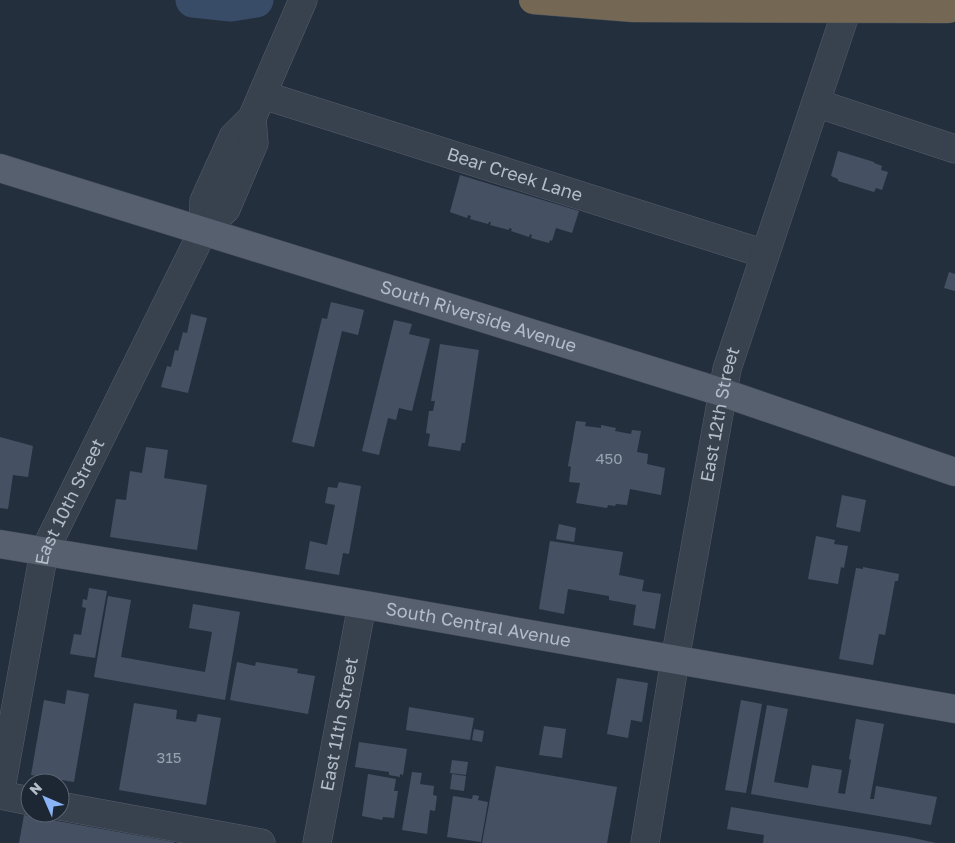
<svg xmlns="http://www.w3.org/2000/svg" width="955" height="843" viewBox="0 0 955 843" font-family="'Golos Text',sans-serif">
  <style>
    .lines { fill: none; stroke-linecap: round; stroke-linejoin: round }
    .river { stroke: #394c67; stroke-width: 35 }
    .building { fill: #455162 }
    .minor-casing { stroke: #565f6c; stroke-width: 29 }
    .major-casing { stroke: #414a57; stroke-width: 29 }
    .minor { stroke: #38414e; stroke-width: 28 }
    .major { stroke: #56606e; stroke-width: 28 }
    .highway-bridge-casing { stroke: #434c59; stroke-width: 29; stroke-linecap: butt }
    .highway-bridge { stroke: #746855; stroke-width: 28 }
    .labels { text-anchor: middle; stroke-width: 4; stroke-linejoin: round; paint-order: stroke }
    .number-label { font-size: 15px; fill: #98a1af }
    .street-label { font-size: 18px; fill: #b4bcc9; stroke: #1d2633 }
  </style>
  <rect width="100%" height="100%" fill="#242f3e"/>
  <g class="lines">
    <polyline class="river" points="193,0 231,4 256,0"/>
  </g>
  <g class="building">
    <polygon points="838,151 874,162 874,163 882,166 881,170 888,172 882,190 876,188 874,192 838,181 838,179 831,176"/>
    <polygon points="460,175 579,211 572,233 556,228 552,241 550,240 549,243 531,238 532,235 530,234 529,237 511,231 512,229 509,228 509,230 490,225 491,222 489,222 488,224 470,219 471,216 468,215 467,218 450,212"/>
    <polygon points="949,272 955,274 955,291 944,288"/>
    <polygon points="331,302 364,310 358,335 342,331 314,447 292,442 322,318 327,319"/>
    <polygon points="191,314 207,318 188,393 161,387 167,366 171,367 175,350 178,351 183,332 187,333"/>
    <polygon points="394,320 412,324 409,334 430,339 412,411 399,408 396,420 388,418 379,455 362,451"/>
    <polygon points="440,344 479,350 465,443 462,443 460,451 428,446 430,434 426,433 429,411 433,411 435,401 431,401"/>
    <polygon points="576,421 586,422 585,426 601,428 601,425 616,428 615,431 631,434 632,430 641,431 637,452 648,454 647,464 665,468 661,495 630,489 627,505 616,504 615,506 608,505 607,508 576,503 580,483 569,482 571,467 568,466"/>
    <polygon points="0,437 33,446 28,477 13,475 8,509 0,508"/>
    <polygon points="146,447 168,450 164,478 207,485 197,550 110,537 116,499 126,500 130,471 142,473"/>
    <polygon points="339,482 361,486 349,554 343,553 339,575 305,569 310,541 327,545 335,505 325,503 328,487 337,488"/>
    <polygon points="842,495 866,500 860,532 836,527"/>
    <polygon points="559,524 576,528 574,542 556,539"/>
    <polygon points="816,536 835,540 834,544 848,546 844,568 841,567 838,584 808,579"/>
    <polygon points="550,541 623,552 619,575 644,580 642,591 661,594 655,629 633,625 636,605 609,600 609,596 568,589 564,614 539,609"/>
    <polygon points="863,567 899,574 898,581 895,581 885,635 879,634 873,665 839,659 856,568 863,569"/>
    <polygon points="89,588 107,591 95,658 70,654 74,634 81,635 86,608 82,607 83,599 87,600"/>
    <polygon points="108,596 131,600 121,657 205,672 212,632 189,628 193,604 240,612 225,700 94,677"/>
    <polygon points="237,662 255,666 256,662 298,669 297,673 315,676 308,714 230,700"/>
    <polygon points="617,678 648,683 642,722 631,720 628,738 607,734"/>
    <polygon points="67,690 89,694 74,782 31,775 44,700 65,704"/>
    <polygon points="741,700 762,704 746,793 725,790"/>
    <polygon points="134,703 177,710 176,719 196,722 198,714 221,718 206,805 119,790"/>
    <polygon points="767,705 788,709 774,782 808,788 812,765 842,770 838,793 845,794 851,760 849,759 856,719 884,724 870,799 874,799 876,786 937,797 931,825 751,794"/>
    <polygon points="409,707 474,718 470,740 406,730"/>
    <polygon points="544,726 566,729 562,758 539,755"/>
    <polygon points="474,729 484,731 482,742 472,740"/>
    <polygon points="359,742 407,749 403,775 400,774 400,777 389,775 389,772 355,767"/>
    <polygon points="452,760 468,762 466,775 450,773"/>
    <polygon points="496,766 617,787 607,843 482,843"/>
    <polygon points="412,772 422,773 420,784 434,786 433,795 437,796 435,811 430,810 427,834 402,830"/>
    <polygon points="368,774 396,779 394,791 398,791 394,818 383,817 382,820 362,816"/>
    <polygon points="452,774 466,776 464,791 450,789"/>
    <polygon points="473,795 479,796 478,800 488,802 481,842 447,837 453,796 472,799"/>
    <polygon points="731,807 909,837 936,843 763,843 764,835 727,829"/>
    <polygon points="24,815 174,842 174,843 19,843"/>
  </g>
  <g class="lines">
    <g class="minor-casing">
      <g id="minor">
        <path id="s1" d="M263,95l502,159"/>
        <polyline points="816,103 955,149"/>
        <polyline points="203,231 204,201 233,137 252,118 303,0"/>
        <path id="s2" d="M0,794l44,-242 159,-321 23,-22 28,-66 -2,-25"/>
        <polyline points="0,795 30,801"/>
        <polyline points="60,806 261,843"/>
        <path id="s3" d="M317,843l45,-238"/>
        <path id="s4" d="M645,843l30,-183 52,-291 123,-369"/>
      </g>
    </g>
    <g class="major-casing">
      <g id="major">
        <path id="s5" d="M0,168l724,225 231,79"/>
        <path id="s6" d="M0,544l371,62 584,103"/>
      </g>
    </g>
    <use href="#minor" class="minor"/>
    <use href="#major" class="major"/>
    <g class="highway-bridge-casing">
      <polyline id="highway-bridge" points="533,0 633,8 949,9"/>
    </g>
    <use href="#highway-bridge" class="highway-bridge"/>
  </g>
  <g class="labels">
    <g class="number-label">
      <text x="609" y="464">450</text>
      <text x="169" y="763">315</text>
    </g>
    <g class="street-label">
      <text dy="6" stroke="none"><textPath href="#s1" startOffset="264">Bear Creek Lane</textPath></text>
      <text dy="6" stroke="none"><textPath href="#s5" startOffset="501">South Riverside Avenue</textPath></text>
      <text dy="6" stroke="none"><textPath href="#s4" startOffset="435">East 12th Street</textPath></text>
      <text dy="6" stroke="none"><textPath href="#s2" startOffset="302">East 10th Street</textPath></text>
      <text dy="6" stroke="none"><textPath href="#s6" startOffset="485">South Central Avenue</textPath></text>
      <text dy="6" stroke="none"><textPath href="#s3" startOffset="121">East 11th Street</textPath></text>
    </g>
  </g>
  <g transform="translate(45 798) rotate(315)"><circle r="24" fill="#1d2633" stroke="#59626f"/>
  <path d="M0-4L9 19L0 12L-9 19Z" fill="#8ab4f8"/>
  <text y="-8" font-size="14" font-weight="bold" text-anchor="middle" fill="#b4bcc9">N</text>
  </g>
</svg>
